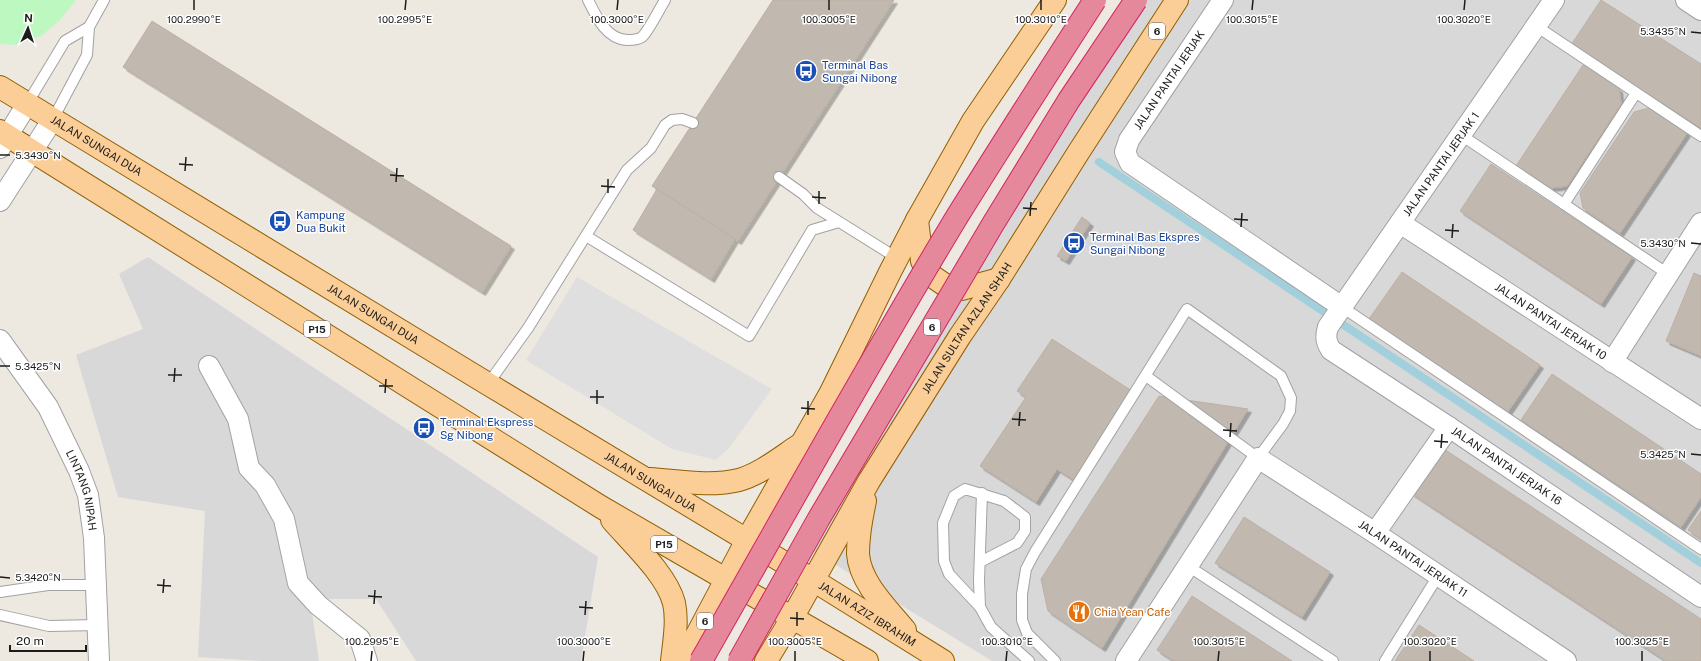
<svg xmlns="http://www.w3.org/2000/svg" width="1701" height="661" viewBox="0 0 1701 661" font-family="'Public Sans',sans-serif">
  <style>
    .residential { fill: #d9d8d8 }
    .park { fill: #bcf8c0 }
    .parking { fill: #dfdfdf }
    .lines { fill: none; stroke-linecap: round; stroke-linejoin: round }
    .stream { stroke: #a1cfdb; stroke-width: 8 }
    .building { fill: #c1b8b0; stroke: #beafa3; filter: url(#shadow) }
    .lane-casing { stroke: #a2a2a2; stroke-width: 12 }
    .street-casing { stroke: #a2a2a2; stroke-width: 22 }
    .primary-casing { stroke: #915f01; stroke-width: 24 }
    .lane { stroke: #fff; stroke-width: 10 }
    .street { stroke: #fff; stroke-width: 20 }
    .primary { stroke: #fbce98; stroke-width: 22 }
    .highway-bridge-casing { stroke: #d42464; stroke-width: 24; stroke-linecap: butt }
    .highway-bridge { stroke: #e5889b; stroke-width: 22 }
    .ticks { fill: none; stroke: #1b1b1b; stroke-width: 1.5 }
    .labels { text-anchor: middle; stroke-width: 3; stroke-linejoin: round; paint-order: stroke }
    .shield { fill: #fff; stroke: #5f5f5f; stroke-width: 1 }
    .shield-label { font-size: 10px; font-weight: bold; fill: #1b1b1b }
    .transit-label { font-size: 11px; fill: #164399; stroke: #fff; text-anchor: start }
    .street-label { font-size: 11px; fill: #1b1b1b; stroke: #fff }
    .food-label { font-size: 11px; fill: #c56008; stroke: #fff; text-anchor: start }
    .ticks-label { font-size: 10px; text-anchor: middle; fill: #1b1b1b; stroke: #fff; stroke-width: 3; stroke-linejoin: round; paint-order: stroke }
  </style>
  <defs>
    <filter id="shadow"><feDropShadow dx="3.5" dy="3.5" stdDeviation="0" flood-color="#0004"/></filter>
  </defs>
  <rect width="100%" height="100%" fill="#ede9e1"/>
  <g class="residential">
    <polygon points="1127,0 1701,0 1701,661 992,661 800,543"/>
    <polygon points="148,257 598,557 581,661 416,661 376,599 310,599 319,661 262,661 198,657 205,511 118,497 76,355 143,329 119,274"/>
  </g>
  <polygon class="park" points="0,0 76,0 59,21 41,36 16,45 0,44"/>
  <polygon class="parking" points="577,277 772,389 729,448 716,460 672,449 526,360"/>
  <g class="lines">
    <polyline class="stream" points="1099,162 1701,563"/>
  </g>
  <g class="building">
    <polygon points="773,0 894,0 738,241 652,186"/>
    <polygon points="1601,0 1701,64 1701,128 1571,45"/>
    <polygon points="152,21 511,246 482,292 123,67"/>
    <polygon points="1583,65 1619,89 1621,104 1567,186 1550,188 1516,166"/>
    <polygon points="1649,108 1687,133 1620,233 1583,208 1580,193 1634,112"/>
    <polygon points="1491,164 1632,257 1601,304 1460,211"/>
    <polygon points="657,189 735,239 711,279 633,230"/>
    <polygon points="1082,217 1090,223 1066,261 1057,256"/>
    <polygon points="1402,272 1540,365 1507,413 1369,319"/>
    <polygon points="1694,273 1701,276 1701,356 1666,341"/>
    <polygon points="1052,339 1132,391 1074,480 1057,469 1036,502 980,466 1026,397 1017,391"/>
    <polygon points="1552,374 1701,474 1701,497 1681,527 1521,420"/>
    <polygon points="1159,396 1248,409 1102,648 1048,611 1041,579"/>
    <polygon points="1441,447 1701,619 1701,661 1666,661 1411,493"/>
    <polygon points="1701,511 1701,539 1688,530"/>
    <polygon points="1244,517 1330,572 1302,617 1215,563"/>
    <polygon points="1192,596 1292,661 1174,661 1157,650"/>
    <polygon points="1419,625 1474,661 1395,661"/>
  </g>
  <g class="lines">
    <g class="lane-casing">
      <g id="lane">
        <path d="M588,0c8,16 18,39 39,40 5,0 11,0 15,-3 6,-5 18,-29 23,-37"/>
        <polyline points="1536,26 1701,136"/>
        <polyline points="27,104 65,41 89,27"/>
        <polyline points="53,119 87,55 89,27 104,0"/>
        <polyline points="1461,135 1668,274"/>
        <polyline points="779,177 803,194 817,208 897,258"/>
        <polyline points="1564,204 1636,93"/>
        <polyline points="586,236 749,336 812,230 839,222"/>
        <polyline points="1342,307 1701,549"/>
        <polyline points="488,384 528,328 627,170 651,148 665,125 672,120 682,119 693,123"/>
        <polyline points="982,493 979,581 980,607 991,627 1029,661"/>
        <polyline points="980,562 1017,543 1025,531 1025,517 1004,501 965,489 954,496 943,523 944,561 949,574 980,607"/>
        <polyline points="1188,566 1333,661"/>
        <polyline points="0,592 48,585 96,585"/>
        <polyline points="0,615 49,626 98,625"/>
        <polyline points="1055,661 1027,633 1022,620 1022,594 1026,569 1035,552 1187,309 1281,376 1291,398 1290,411 1283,424 1258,458 1146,376"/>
        <polyline points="1385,661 1438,576"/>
      </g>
    </g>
    <g class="street-casing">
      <g id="street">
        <polyline points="1223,0 1129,140 1125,152 1130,163 1342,307"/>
        <path id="s1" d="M1554,0l-226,327c-3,10 -2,15 3,23l118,77 252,170"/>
        <polyline points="1686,0 1701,10"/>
        <polyline points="0,148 27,104"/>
        <polyline points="0,201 53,119"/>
        <path id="s2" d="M1400,223l301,196"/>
        <path id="s3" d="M0,340l48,67 31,64 9,24 6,43 5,123"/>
        <polyline points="1612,362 1701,223"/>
        <polyline points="209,366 238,419 249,468 265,485 284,519 298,583 318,605 360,639 367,661"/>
        <polyline points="1375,533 1449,427"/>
        <path id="s4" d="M1126,661l132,-203 117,75 191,128"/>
      </g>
    </g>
    <g class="primary-casing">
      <g id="primary">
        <path id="s5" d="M0,87l488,297 325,196 130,81"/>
        <polyline points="0,131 601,507 867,661"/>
        <polyline points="917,220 922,261 929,274 945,285 962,289 999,279"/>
        <path d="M650,479c29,2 60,8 89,1 21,-6 41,-22 59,-34"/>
        <path d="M865,501c-4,18 -7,35 -7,53 2,29 30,55 47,76"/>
        <path d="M612,520c19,22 55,55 62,83 4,18 0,39 -2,58"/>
        <polyline points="683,661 747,540 830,394 890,272 917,220 973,121 1055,0"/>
        <path id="s6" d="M766,661l26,-43 77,-137 91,-145 39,-57 79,-126 99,-153"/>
      </g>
    </g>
    <use href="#lane" class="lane"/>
    <use href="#street" class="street"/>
    <use href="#primary" class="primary"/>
    <g class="highway-bridge-casing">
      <g id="highway-bridge">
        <path d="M701,661c85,-149 168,-299 257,-446 45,-72 91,-144 137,-215"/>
        <polyline points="739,661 818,520 993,224 1069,100 1136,0"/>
      </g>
    </g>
    <use href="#highway-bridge" class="highway-bridge"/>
  </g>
  <path class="ticks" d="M194,10v-10M405,10l1,-10M617,10l1,-10M829,10v-10M1041,10v-10M1252,10l1,-10M1464,10l1,-10M1691,32l10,1M0,155h10M179,164l14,1M185,171l1,-14M390,175l14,1M396,182l1,-14M601,186l14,1M608,193v-14M812,197l14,1M819,204v-13M1023,208l14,1M1030,216l1,-14M1234,219l14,1M1241,227l1,-14M1445,230l14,1M1452,238l1,-14M1691,243l10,1M0,366h10M168,375h14M174,382l1,-14M379,386h14M385,393l1,-14M590,397h14M597,404v-14M801,408l14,1M808,415v-14M1012,419l14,1M1019,426l1,-14M1223,430l14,1M1230,437l1,-14M1434,441l14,1M1441,448l1,-14M1691,454l10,1M0,577l10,1M157,585l14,1M163,593l1,-14M368,596l14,1M374,604l1,-14M579,607l14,1M585,615l1,-14M790,618l14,1M797,626v-14M371,661l1,-10M583,661l1,-10M795,661v-10M1006,661l1,-10M1218,661l1,-10M1430,661v-10M1642,661v-10"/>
  <defs>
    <g id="bus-disc" transform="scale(1.15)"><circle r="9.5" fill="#1a4fb4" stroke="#fff"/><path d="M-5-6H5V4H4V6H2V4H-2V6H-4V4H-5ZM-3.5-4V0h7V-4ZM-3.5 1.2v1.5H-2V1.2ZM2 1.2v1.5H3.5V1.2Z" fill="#fff"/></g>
    <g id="restaurant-disc" transform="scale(1.15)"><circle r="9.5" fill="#e8710a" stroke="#fff"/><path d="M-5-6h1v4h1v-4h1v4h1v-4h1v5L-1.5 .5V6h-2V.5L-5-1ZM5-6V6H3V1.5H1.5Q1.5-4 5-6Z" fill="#fff"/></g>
  </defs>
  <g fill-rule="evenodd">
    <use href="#bus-disc" x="806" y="71"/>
    <use href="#bus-disc" x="280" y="221"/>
    <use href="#bus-disc" x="1074" y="243"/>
    <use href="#bus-disc" x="424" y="428"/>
    <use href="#restaurant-disc" x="1079" y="612"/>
  </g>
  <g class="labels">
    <g class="shield">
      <rect x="1149" y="23" width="16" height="16" rx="3"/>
      <rect x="924" y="319" width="16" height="16" rx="3"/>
      <rect x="304" y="321" width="26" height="16" rx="3"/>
      <rect x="651" y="536" width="26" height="16" rx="3"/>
      <rect x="697" y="613" width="16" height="16" rx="3"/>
    </g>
    <g class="shield-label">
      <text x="1157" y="35">6</text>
      <text x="932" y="331">6</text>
      <text x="317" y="333">P15</text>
      <text x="664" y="548">P15</text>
      <text x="705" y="625">6</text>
    </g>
    <g class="transit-label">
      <text x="822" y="69">Terminal Bas<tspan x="822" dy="13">Sungai Nibong</tspan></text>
      <text x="296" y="219">Kampung<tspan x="296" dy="13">Dua Bukit</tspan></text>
      <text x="1090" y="241">Terminal Bas Ekspres<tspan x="1090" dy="13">Sungai Nibong</tspan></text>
      <text x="440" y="426">Terminal Ekspress<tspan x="440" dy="13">Sg Nibong</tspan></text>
    </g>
    <g class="street-label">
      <text transform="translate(1169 80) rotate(-56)" y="4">JALAN PANTAI JERJAK</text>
      <text dy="4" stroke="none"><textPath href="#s5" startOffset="113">JALAN SUNGAI DUA</textPath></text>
      <text transform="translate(1441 164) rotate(-55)" y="4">JALAN PANTAI JERJAK 1</text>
      <text dy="4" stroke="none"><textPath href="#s5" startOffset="437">JALAN SUNGAI DUA</textPath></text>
      <text dy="4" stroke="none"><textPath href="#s2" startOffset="180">JALAN PANTAI JERJAK 10</textPath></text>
      <text dy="4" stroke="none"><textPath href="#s6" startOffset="389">JALAN SULTAN AZLAN SHAH</textPath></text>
      <text dy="4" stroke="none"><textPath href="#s1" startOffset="632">JALAN PANTAI JERJAK 16</textPath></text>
      <text dy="4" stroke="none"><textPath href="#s5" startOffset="761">JALAN SUNGAI DUA</textPath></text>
      <text dy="4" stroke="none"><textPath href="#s3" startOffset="173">LINTANG NIPAH</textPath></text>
      <text dy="4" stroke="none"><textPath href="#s4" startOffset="427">JALAN PANTAI JERJAK 11</textPath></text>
      <text dy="4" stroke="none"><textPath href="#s5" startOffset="1015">JALAN AZIZ IBRAHIM</textPath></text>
    </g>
    <g class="food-label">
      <text x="1094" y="616">Chia Yean Cafe</text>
    </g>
  </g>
  <g class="ticks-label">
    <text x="194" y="23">100.2990°E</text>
    <text x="405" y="23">100.2995°E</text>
    <text x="617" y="23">100.3000°E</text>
    <text x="829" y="23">100.3005°E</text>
    <text x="1041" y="23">100.3010°E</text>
    <text x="1252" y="23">100.3015°E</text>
    <text x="1464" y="23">100.3020°E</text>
    <text x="1663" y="35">5.3435°N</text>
    <text x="38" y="159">5.3430°N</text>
    <text x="1663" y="247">5.3430°N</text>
    <text x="38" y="370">5.3425°N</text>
    <text x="1663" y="458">5.3425°N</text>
    <text x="38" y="581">5.3420°N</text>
    <text x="372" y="645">100.2995°E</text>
    <text x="584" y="645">100.3000°E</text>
    <text x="795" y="645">100.3005°E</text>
    <text x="1007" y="645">100.3010°E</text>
    <text x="1219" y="645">100.3015°E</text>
    <text x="1430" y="645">100.3020°E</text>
    <text x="1642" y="645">100.3025°E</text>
  </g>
  <g transform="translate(28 28) rotate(3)" stroke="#ffffff" stroke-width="3" paint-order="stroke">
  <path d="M0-3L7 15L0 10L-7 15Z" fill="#1b1b1b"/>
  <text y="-6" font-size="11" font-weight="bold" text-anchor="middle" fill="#1b1b1b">N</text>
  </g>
  <path d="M10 645v6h76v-6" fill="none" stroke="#1b1b1b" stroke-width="2"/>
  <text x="16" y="645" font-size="12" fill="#1b1b1b" stroke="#ffffff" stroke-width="3" paint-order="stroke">20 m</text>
</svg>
